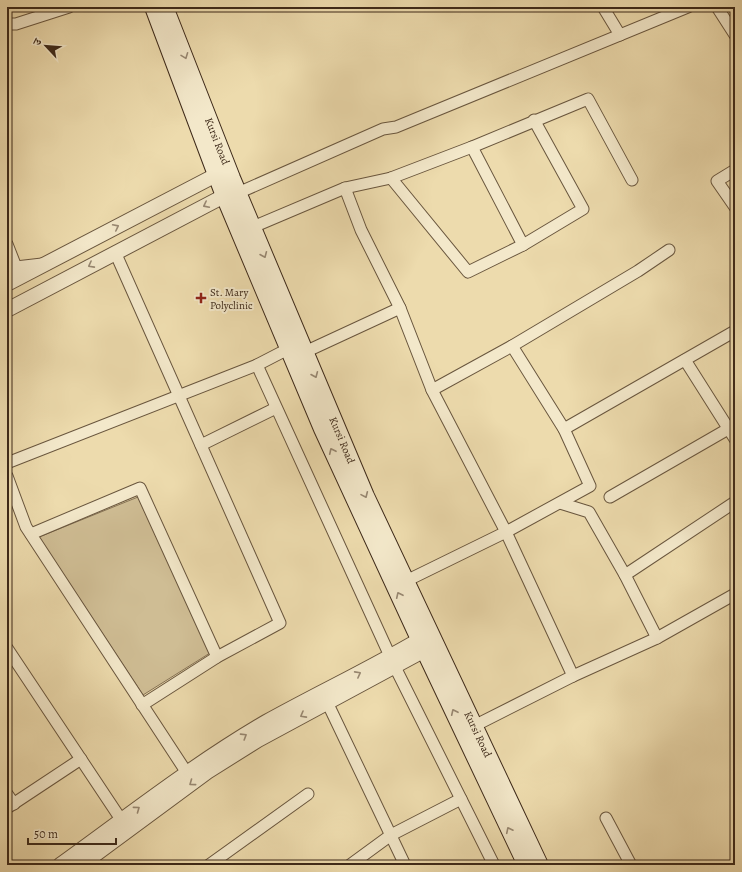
<svg xmlns="http://www.w3.org/2000/svg" width="742" height="872" viewBox="0 0 742 872" font-family="Alegreya,'Noto Serif Devanagari',serif">
  <style>
    .green { fill: #cfbd94; stroke: #867356 }
    .lines { fill: none; stroke-linecap: round; stroke-linejoin: round }
    .minor-casing { stroke: #69563e; stroke-width: 13 }
    .tertiary-casing { stroke: #69563e; stroke-width: 16 }
    .secondary-casing { stroke: #3d2919; stroke-width: 18 }
    .minor { stroke: #f3e8ca; stroke-width: 11 }
    .tertiary { stroke: #f3e8ca; stroke-width: 14 }
    .secondary { stroke: #f3e8ca; stroke-width: 16 }
    .oneway { stroke: #988872 }
    .poi-dot { fill: #8f2418; stroke: #f3e8ca; stroke-width: 1.5 }
    .labels { text-anchor: middle; stroke-width: 4; stroke-linejoin: round; paint-order: stroke }
    .street-label { font-size: 11px; fill: #3d2919; stroke: #f3e8ca }
    .poi-label { font-size: 11px; fill: #3d2919; stroke: #f3e8ca; text-anchor: start }
  </style>
  <rect width="100%" height="100%" fill="#eddbad"/>
  <filter id="stains"><feTurbulence type="fractalNoise" baseFrequency=".005" numOctaves="4"/><feColorMatrix values="0 0 0 0 .2 0 0 0 0 .09 0 0 0 0 .02 0 0 0 .5 -.17"/></filter>
  <radialGradient id="worn" r=".72"><stop offset=".6" stop-color="#630" stop-opacity="0"/><stop offset="1" stop-color="#630" stop-opacity=".3"/></radialGradient>
  <polygon class="green" points="138,497 210,653 143,695 39,537"/>
  <g class="lines">
    <g class="minor-casing">
      <g id="minor">
        <polyline points="603,7 620,35"/>
        <polyline points="717,7 735,35"/>
        <polyline points="7,24 16,24 69,7"/>
        <polyline points="472,147 523,245"/>
        <polyline points="735,170 717,181 735,207"/>
        <polyline points="391,178 468,272 523,245 583,209 534,120"/>
        <polyline points="345,188 361,230 400,308"/>
        <polyline points="238,193 383,129 396,127 688,7"/>
        <polyline points="253,227 345,188 391,178 472,147 588,99 632,180"/>
        <polyline points="7,244 16,267"/>
        <polyline points="115,252 280,623 217,657 142,705"/>
        <polyline points="7,270 16,267 42,264"/>
        <polyline points="512,346 638,271 669,250"/>
        <polyline points="305,352 400,308 432,390 512,346 564,429 590,486 506,532 406,581"/>
        <polyline points="685,360 735,439"/>
        <polyline points="257,365 395,667 494,865"/>
        <polyline points="432,390 506,532 573,676"/>
        <polyline points="564,429 735,331"/>
        <polyline points="201,445 276,408"/>
        <polyline points="7,463 257,365 288,349"/>
        <polyline points="7,476 26,527 187,773"/>
        <polyline points="610,497 735,425"/>
        <polyline points="560,503 589,512 625,575 657,638"/>
        <polyline points="31,534 140,488 217,657"/>
        <polyline points="625,575 735,502"/>
        <polyline points="7,648 126,827"/>
        <polyline points="327,702 405,865"/>
        <polyline points="474,726 573,676 657,638 735,594"/>
        <polyline points="7,794 14,804"/>
        <polyline points="7,808 81,759"/>
        <polyline points="606,818 631,865"/>
        <polyline points="209,865 308,794"/>
        <polyline points="350,865 391,835 461,799"/>
      </g>
    </g>
    <g class="tertiary-casing">
      <g id="tertiary">
        <polyline points="7,284 216,175 232,178 224,196 7,310"/>
        <path d="M60,865c68,-49 134,-101 206,-143 54,-30 110,-56 163,-88"/>
        <polyline points="81,865 207,772 258,740 434,645"/>
      </g>
    </g>
    <g class="secondary-casing">
      <g id="secondary">
        <polyline points="153,7 224,196 322,429 424,650 526,865"/>
        <path id="s1" d="M165,7l67,171 134,318 174,369"/>
      </g>
    </g>
    <use href="#minor" class="minor"/>
    <use href="#tertiary" class="tertiary"/>
    <use href="#secondary" class="secondary"/>
  </g>
  <defs><path id="oneway-chevron" d="M-2-3.5L2.5 0L-2 3.5" fill="none" stroke-width="1.6" stroke-linecap="round" stroke-linejoin="round"/></defs>
  <g class="oneway">
    <use href="#oneway-chevron" transform="translate(185 56) rotate(69)"/>
    <use href="#oneway-chevron" transform="translate(206 205) rotate(153)"/>
    <use href="#oneway-chevron" transform="translate(116 227) rotate(-27)"/>
    <use href="#oneway-chevron" transform="translate(264 255) rotate(67)"/>
    <use href="#oneway-chevron" transform="translate(91 265) rotate(152)"/>
    <use href="#oneway-chevron" transform="translate(315 375) rotate(67)"/>
    <use href="#oneway-chevron" transform="translate(332 451) rotate(-115)"/>
    <use href="#oneway-chevron" transform="translate(365 495) rotate(66)"/>
    <use href="#oneway-chevron" transform="translate(399 595) rotate(-115)"/>
    <use href="#oneway-chevron" transform="translate(358 674) rotate(-28)"/>
    <use href="#oneway-chevron" transform="translate(454 712) rotate(-115)"/>
    <use href="#oneway-chevron" transform="translate(303 715) rotate(151)"/>
    <use href="#oneway-chevron" transform="translate(244 736) rotate(-32)"/>
    <use href="#oneway-chevron" transform="translate(192 783) rotate(144)"/>
    <use href="#oneway-chevron" transform="translate(137 809) rotate(-36)"/>
    <use href="#oneway-chevron" transform="translate(509 830) rotate(-116)"/>
  </g>
  <path class="poi-dot" d="M199 292h4v4h4v4h-4v4h-4v-4h-4v-4h4z"/>
  <g class="labels">
    <g class="street-label">
      <text dy="4" stroke="none"><textPath href="#s1" startOffset="144">Kursi Road</textPath></text>
      <text dy="4" stroke="none"><textPath href="#s1" startOffset="468">Kursi Road</textPath></text>
      <text dy="4" stroke="none"><textPath href="#s1" startOffset="792">Kursi Road</textPath></text>
    </g>
    <g class="poi-label">
      <text x="210" y="296">St. Mary<tspan x="210" dy="13">Polyclinic</tspan></text>
    </g>
  </g>
  <rect width="742" height="872" fill="none" stroke="#eddbad" stroke-width="24"/>
  <rect x="8" y="8" width="726" height="856" fill="none" stroke="#3d2919" stroke-width="2"/>
  <rect x="12" y="12" width="718" height="848" fill="none" stroke="#3d2919"/>
  <g transform="translate(46 46) rotate(296)" stroke="#f3e8ca" stroke-width="3" paint-order="stroke">
  <path d="M0-3L7 15L0 10L-7 15Z" fill="#3d2919"/>
  <text y="-6" font-size="11" font-weight="bold" text-anchor="middle" fill="#3d2919">उ</text>
  </g>
  <path d="M28 838v6h88v-6" fill="none" stroke="#3d2919" stroke-width="2"/>
  <text x="34" y="838" font-size="12" fill="#3d2919" stroke="#f3e8ca" stroke-width="3" paint-order="stroke">50 m</text>
  <rect width="100%" height="100%" filter="url(#stains)"/>
  <rect width="100%" height="100%" fill="url(#worn)"/>
</svg>
